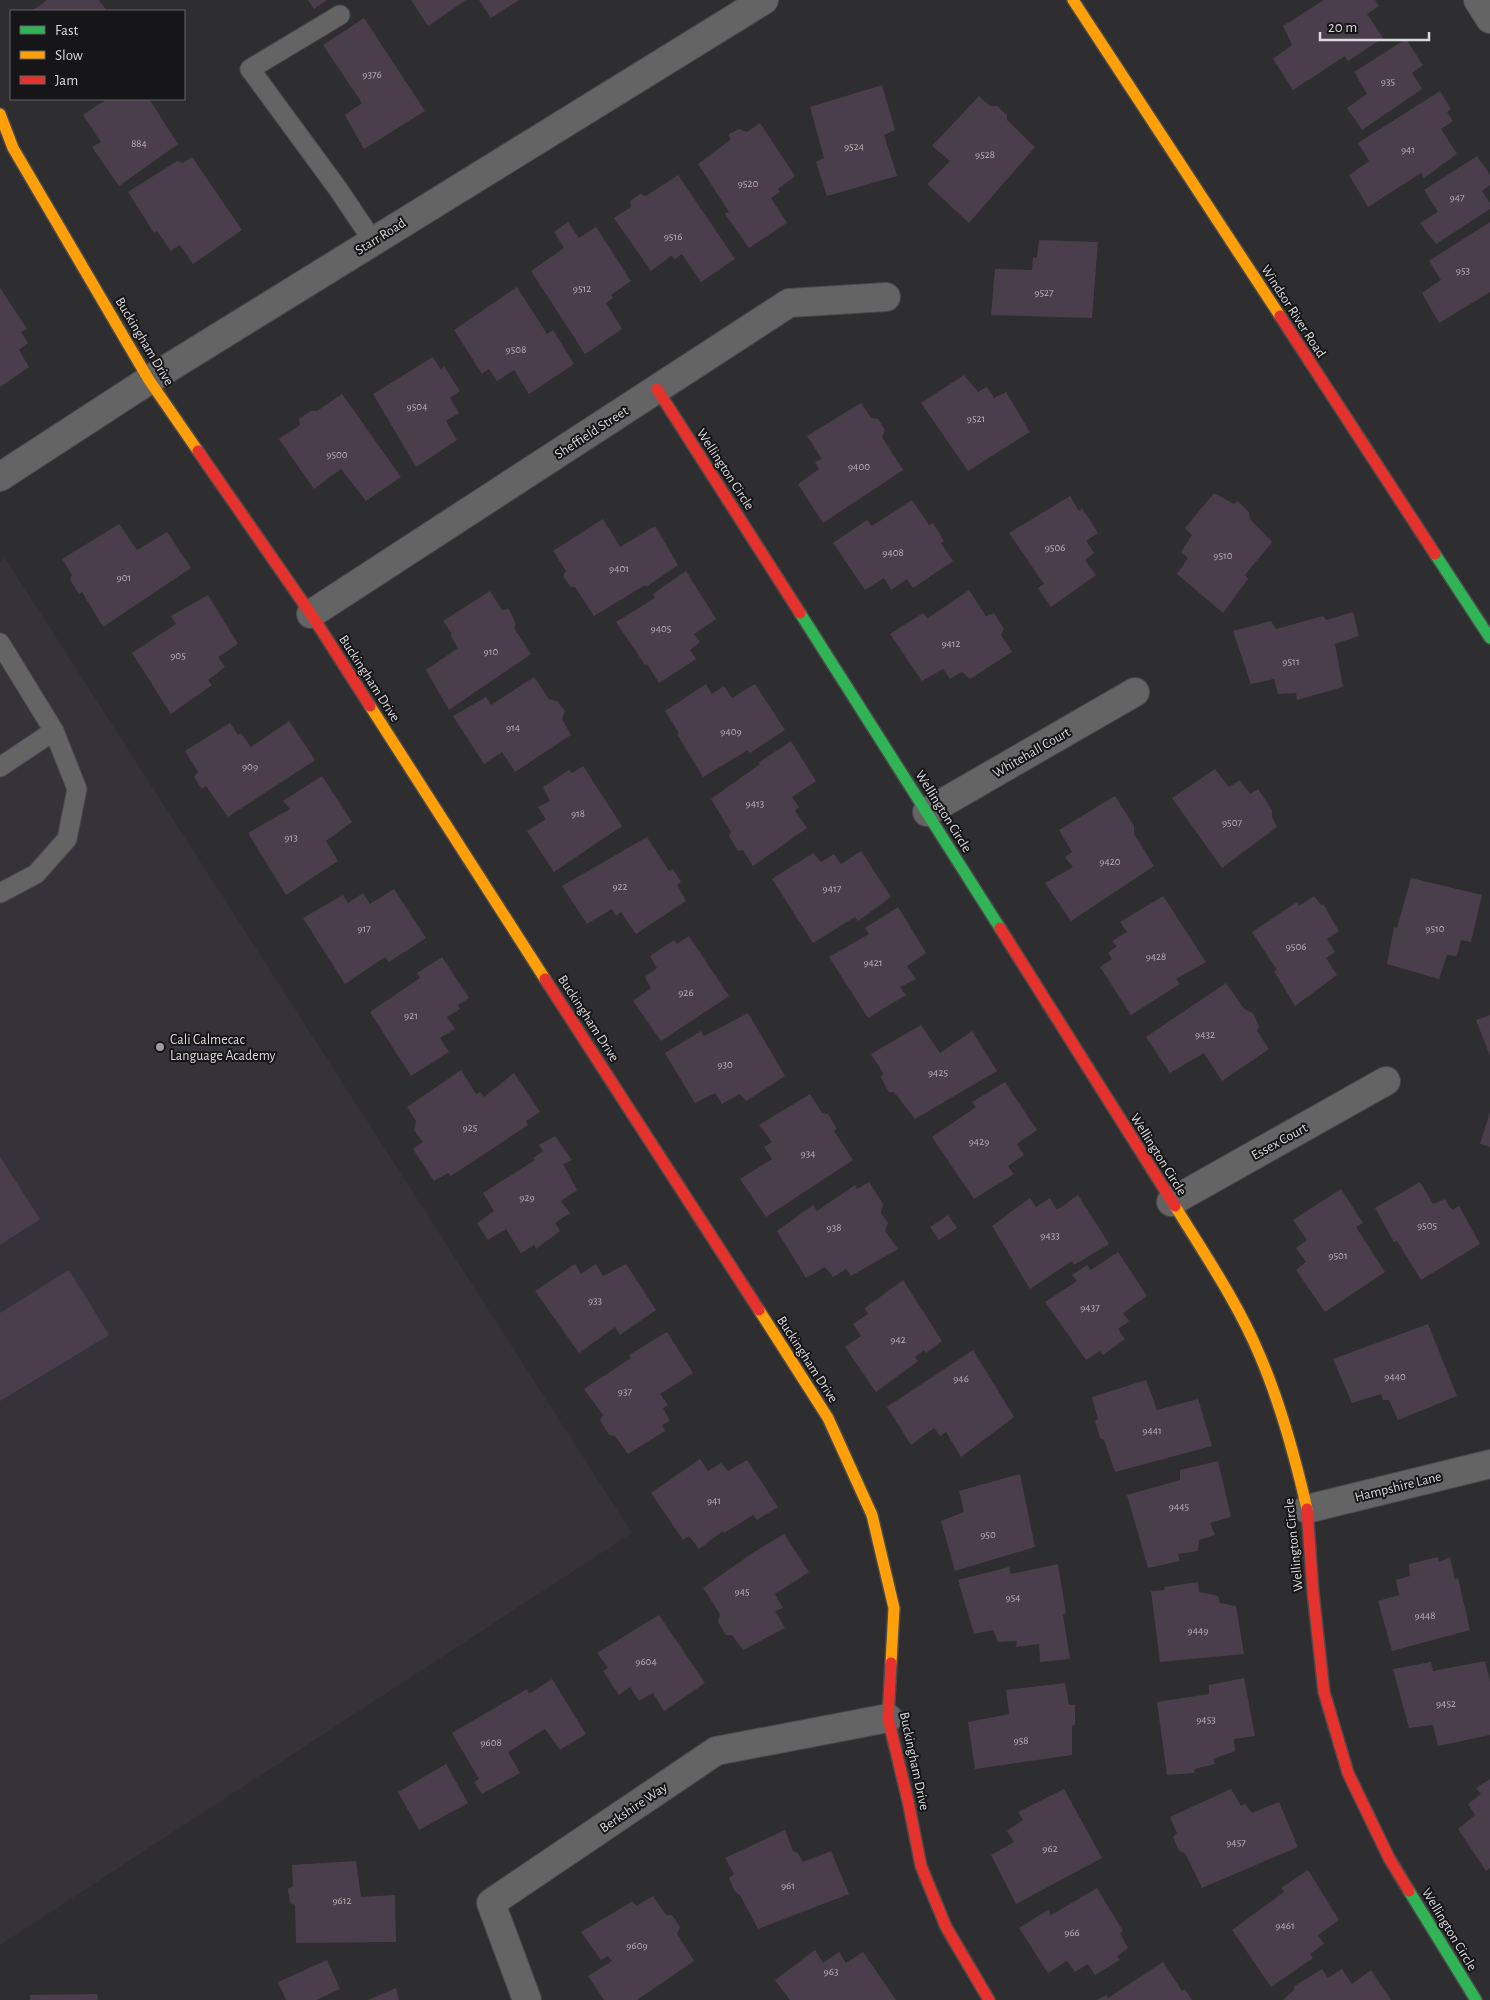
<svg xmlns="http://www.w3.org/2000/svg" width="1490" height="2000" viewBox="0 0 1490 2000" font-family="'Alegreya Sans',sans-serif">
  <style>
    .built { fill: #36323a }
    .building { fill: #4b3e4c }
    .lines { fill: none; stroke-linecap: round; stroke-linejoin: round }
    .lane-casing { stroke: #4a494b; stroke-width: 21 }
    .street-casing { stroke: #4a494b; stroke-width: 30 }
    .fast-casing { stroke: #4a494b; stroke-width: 14 }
    .slow-casing { stroke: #4a494b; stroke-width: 14 }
    .jam-casing { stroke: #4a494b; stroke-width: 14 }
    .lane { stroke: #646465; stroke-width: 19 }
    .street { stroke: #646465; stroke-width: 28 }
    .fast { stroke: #30b455; stroke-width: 11 }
    .slow { stroke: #ff9f0a; stroke-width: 11 }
    .jam { stroke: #e5322d; stroke-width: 11 }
    .poi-dot { fill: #9e9d9f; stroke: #161517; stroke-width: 2 }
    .labels { text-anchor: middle; stroke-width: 4; stroke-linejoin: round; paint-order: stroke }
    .number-label { font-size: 11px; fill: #b7b3b8 }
    .street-label { font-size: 14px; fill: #dbdadc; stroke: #161517 }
    .poi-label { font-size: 14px; fill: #dbdadc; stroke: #161517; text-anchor: start }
  </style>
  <rect width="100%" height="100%" fill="#2e2d2f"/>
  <polygon class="built" points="5,558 632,1533 0,1945 0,562"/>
  <g class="building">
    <polygon points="47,0 99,0 107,11 34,11 33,10"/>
    <polygon points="308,0 327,0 314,9"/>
    <polygon points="411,0 466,0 428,26"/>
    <polygon points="479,0 519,0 491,18"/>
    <polygon points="1324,0 1375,0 1379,6 1367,14 1383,38 1348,61 1345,56 1293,90 1273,59 1292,45 1283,26"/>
    <polygon points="364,18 425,111 364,149 345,115 362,103 323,45"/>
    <polygon points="1406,39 1423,65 1412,73 1422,89 1362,130 1347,108 1367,94 1354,72"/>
    <polygon points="882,85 895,130 884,135 897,176 827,196 816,162 824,158 810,107"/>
    <polygon points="1440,91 1451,109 1447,112 1453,121 1441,129 1457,154 1424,178 1421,173 1368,207 1349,175 1369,161 1358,143"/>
    <polygon points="979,96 990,106 997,106 1007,115 1007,120 1035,147 969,223 927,184 950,161 932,146"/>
    <polygon points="107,99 149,99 178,144 119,186 92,147 101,142 83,115"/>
    <polygon points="760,123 795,176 778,189 780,192 771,198 787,223 749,248 725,214 729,212 698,164 730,140 729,134 739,129 747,132"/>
    <polygon points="1477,156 1490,175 1490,185 1482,191 1490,203 1490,209 1436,244 1420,223 1438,212 1424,190"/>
    <polygon points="192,157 242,230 193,264 180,245 171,251 157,231 154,233 128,192 177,161 183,163"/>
    <polygon points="678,175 735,259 701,282 682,254 675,259 671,256 651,271 614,218 631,207 630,201 640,194 646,196"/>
    <polygon points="568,222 579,238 596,227 631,281 611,295 613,298 606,303 622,329 585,354 531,271 564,248 554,232"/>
    <polygon points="1490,222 1490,292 1439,323 1422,293 1441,280 1429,261"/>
    <polygon points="1039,240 1098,242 1092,318 991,315 995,269 1032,270 1033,257 1037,258"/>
    <polygon points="517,287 547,334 553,330 574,364 529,394 514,370 497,381 489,369 482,374 454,330"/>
    <polygon points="0,288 27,329 21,332 28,343 19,350 29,367 0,387"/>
    <polygon points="433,357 441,370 444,366 460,391 450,398 459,413 446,421 457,440 416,467 373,394"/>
    <polygon points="964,375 978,392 987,387 994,398 1006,392 1030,432 968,471 921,403"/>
    <polygon points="342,394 401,477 366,501 341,469 314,489 279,439 300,425 299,419 311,411 317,411"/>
    <polygon points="861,403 871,418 878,419 885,430 882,437 903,470 823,523 798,484 819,469 815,462 822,459 807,436"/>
    <polygon points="1214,493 1234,504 1238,501 1249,512 1250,519 1272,542 1245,575 1248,579 1223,613 1177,574 1188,558 1181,552 1192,535 1185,528"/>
    <polygon points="1070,496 1079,511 1082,508 1098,533 1086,541 1094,553 1085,560 1096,575 1051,607 1038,588 1044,584 1009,533"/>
    <polygon points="912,500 929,525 933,523 944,541 941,543 953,561 913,588 907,579 891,590 884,578 865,590 833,543 867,520 872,526"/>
    <polygon points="603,519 620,547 655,526 678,565 646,587 645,585 594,616 575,587 571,587 563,576 566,571 553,551"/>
    <polygon points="119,524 137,550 167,532 191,568 103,627 82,592 79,594 70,580 72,575 62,559"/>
    <polygon points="686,571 716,619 694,634 700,642 690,650 696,659 659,683 647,664 645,665 616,622 655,598 653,594"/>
    <polygon points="969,590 986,616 994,613 1004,629 1001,635 1012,652 970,679 962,672 950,679 943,669 922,681 890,634 923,613 928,618"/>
    <polygon points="490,591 502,610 509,609 516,624 514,628 531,654 449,710 426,670 458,648 450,635 452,634 443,621"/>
    <polygon points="208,595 238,644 218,657 225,667 208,680 212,685 171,714 132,653 176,624 171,616"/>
    <polygon points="1353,612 1359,636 1335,644 1343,687 1297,700 1296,693 1278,694 1274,679 1251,684 1233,631 1271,621 1276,629 1323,616 1326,620"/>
    <polygon points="534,677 549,699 557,701 565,711 562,719 571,735 515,772 502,752 484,764 453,716 486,697 491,705"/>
    <polygon points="706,684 712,694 724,686 732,698 755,684 785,730 750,753 748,750 703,777 677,734 679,733 665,711"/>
    <polygon points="289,721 315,760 228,817 206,786 202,789 194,777 198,772 185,751 230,723 238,735 241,733 251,747"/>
    <polygon points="791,741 816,781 792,797 799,807 795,811 807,828 753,866 743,850 738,851 729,836 731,832 711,799 760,764 758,763"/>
    <polygon points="583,766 622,826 554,872 527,831 546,819 538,807 550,801 543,787 569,770 572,773"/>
    <polygon points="1215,769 1229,787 1240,780 1250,794 1258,789 1272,810 1272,817 1277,827 1222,868 1172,798"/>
    <polygon points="322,776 352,822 326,841 338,861 286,895 248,833 290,809 283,801"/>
    <polygon points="1115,796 1134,826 1134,834 1154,866 1071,921 1045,883 1073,867 1065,857 1072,852 1059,830"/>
    <polygon points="647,837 669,871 673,869 681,882 677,885 686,901 636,934 621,912 616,916 612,909 587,924 562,886"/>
    <polygon points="861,851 891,897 858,921 855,917 813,943 772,879 813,853 821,862 834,854 841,864"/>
    <polygon points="1411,878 1482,895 1471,942 1461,940 1457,956 1447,955 1439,979 1387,964 1394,927 1397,928"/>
    <polygon points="394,889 426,938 389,962 385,957 345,984 303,918 343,895 348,903 363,893 370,904"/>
    <polygon points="1163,896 1206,962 1176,979 1180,984 1131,1015 1100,967 1112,959 1108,953 1117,946 1112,941 1127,932 1120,922"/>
    <polygon points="1314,896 1321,905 1323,904 1339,931 1327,939 1335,952 1326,958 1337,975 1295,1006 1274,971 1277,970 1252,932 1297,902 1299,906"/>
    <polygon points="898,907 926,953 907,966 916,979 900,987 906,995 868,1018 829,957 869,934 865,928"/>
    <polygon points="689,936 729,996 661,1041 633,1001 651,988 645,977 657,968 650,956 674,940 677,944"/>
    <polygon points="442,957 469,998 458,1005 460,1009 447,1017 455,1029 440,1038 449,1052 411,1076 370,1012 420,978 417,973"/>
    <polygon points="1226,983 1244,1009 1253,1013 1259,1026 1257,1031 1269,1049 1222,1081 1204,1053 1170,1073 1146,1037"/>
    <polygon points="748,1013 785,1076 746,1101 740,1094 722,1104 715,1093 695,1103 665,1053 701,1031 704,1036"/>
    <polygon points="1490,1015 1490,1056 1476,1020"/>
    <polygon points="921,1025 940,1053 972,1031 997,1071 915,1119 894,1092 889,1092 881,1078 883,1073 871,1054"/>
    <polygon points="461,1070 476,1094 480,1092 484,1097 514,1073 540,1112 526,1121 528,1125 451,1176 448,1173 434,1181 413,1149 423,1142 414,1130 416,1121 407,1107"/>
    <polygon points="1005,1082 1037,1130 1017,1144 1024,1155 1008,1166 1014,1174 974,1199 932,1137 976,1107 972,1102"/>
    <polygon points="810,1094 822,1113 828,1114 837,1129 834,1131 853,1160 766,1217 740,1179 772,1159 764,1147 772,1142 759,1125"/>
    <polygon points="1490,1112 1490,1147 1480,1144"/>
    <polygon points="555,1136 572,1160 563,1164 577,1190 561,1201 570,1213 555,1223 560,1231 536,1249 534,1245 521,1253 506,1229 488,1240 477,1223 494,1211 483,1193 535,1160 533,1158 543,1151 539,1145"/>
    <polygon points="0,1157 40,1219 0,1245"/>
    <polygon points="869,1182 883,1204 881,1213 888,1223 885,1231 898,1249 851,1276 846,1269 833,1277 825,1267 806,1278 777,1231 813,1205 817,1211 855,1185 857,1189"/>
    <polygon points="1420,1182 1433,1204 1445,1199 1452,1210 1459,1206 1480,1244 1421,1280 1397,1241 1394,1242 1375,1208"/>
    <polygon points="1341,1189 1363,1223 1356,1227 1385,1272 1325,1312 1296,1270 1306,1262 1296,1248 1307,1240 1293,1220"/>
    <polygon points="1078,1195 1109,1244 1074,1265 1072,1261 1030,1289 992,1226 1030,1198 1036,1207 1050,1198 1057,1210"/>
    <polygon points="948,1215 957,1228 939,1240 930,1227"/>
    <polygon points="1118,1252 1147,1296 1123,1313 1129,1321 1118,1329 1125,1339 1103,1355 1100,1351 1086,1360 1045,1302 1077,1281 1072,1275 1087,1265 1091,1270"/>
    <polygon points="575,1264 581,1274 596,1264 603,1276 626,1264 656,1310 620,1335 615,1327 579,1353 535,1291"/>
    <polygon points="69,1270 109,1335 0,1401 0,1313"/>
    <polygon points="903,1280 942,1341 926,1353 924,1350 915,1357 918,1361 876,1392 845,1347 861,1336 853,1324 868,1314 865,1308"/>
    <polygon points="1428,1324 1457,1396 1398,1420 1389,1400 1383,1400 1381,1394 1352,1403 1333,1359"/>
    <polygon points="667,1332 693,1373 660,1394 668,1405 663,1408 670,1421 662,1425 665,1431 628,1454 615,1436 609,1435 600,1420 603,1415 584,1389 631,1358 629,1355"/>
    <polygon points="973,1350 1014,1417 961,1457 946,1432 940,1436 934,1428 911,1445 887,1407"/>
    <polygon points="1146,1380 1157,1410 1198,1399 1212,1446 1115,1472 1104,1440 1100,1438 1095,1421 1098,1419 1092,1397"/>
    <polygon points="700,1459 708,1471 721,1463 728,1471 747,1460 778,1507 757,1520 753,1515 724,1533 723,1531 699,1549 689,1536 683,1540 651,1493"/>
    <polygon points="1218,1461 1231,1517 1210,1523 1215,1535 1199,1540 1198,1551 1178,1554 1180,1561 1148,1568 1127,1495 1180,1480 1180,1470"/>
    <polygon points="1020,1474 1035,1547 955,1571 941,1521 964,1512 959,1491"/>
    <polygon points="784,1534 809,1572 775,1594 783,1608 775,1611 785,1628 743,1650 732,1635 726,1635 718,1622 720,1614 703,1588 751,1554"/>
    <polygon points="1438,1557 1439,1562 1450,1557 1455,1580 1458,1578 1470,1630 1392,1651 1378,1601 1399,1595 1396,1580 1410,1576 1409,1564"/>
    <polygon points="1058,1564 1066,1613 1063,1615 1070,1659 1040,1662 1039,1644 1016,1647 1017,1641 998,1642 993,1630 974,1634 958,1580 1009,1567 1011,1574"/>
    <polygon points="1198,1582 1199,1592 1218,1596 1220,1603 1236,1606 1244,1654 1160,1662 1151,1591 1165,1590 1164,1587"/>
    <polygon points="659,1615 705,1683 664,1711 653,1693 639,1701 630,1687 619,1695 603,1671 608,1668 597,1653"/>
    <polygon points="1485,1661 1490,1681 1490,1735 1438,1746 1433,1725 1409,1728 1393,1669 1431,1662 1433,1671"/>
    <polygon points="1244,1678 1255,1736 1234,1739 1235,1751 1213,1759 1215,1764 1195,1769 1194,1773 1167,1775 1157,1702 1209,1694 1209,1685"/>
    <polygon points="552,1679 586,1734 560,1750 545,1729 508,1752 520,1773 482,1794 474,1782 479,1779 452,1733 527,1689 529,1694"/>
    <polygon points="1065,1683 1069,1705 1075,1705 1075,1725 1072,1726 1072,1755 975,1769 968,1722 1009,1714 1006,1690"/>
    <polygon points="446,1764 468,1803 419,1830 398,1792"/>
    <polygon points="1490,1779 1490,1868 1486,1871 1458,1829 1475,1815 1468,1804 1481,1794 1476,1788"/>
    <polygon points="1064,1789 1102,1858 1016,1904 991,1855 1014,1842 1007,1831 1023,1820 1018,1812"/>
    <polygon points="1231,1789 1241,1806 1245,1804 1252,1813 1279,1802 1298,1847 1202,1888 1185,1853 1179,1851 1173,1837 1177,1833 1170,1817"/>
    <polygon points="785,1830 793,1851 798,1853 803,1862 831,1851 849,1894 758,1929 740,1895 735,1892 729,1878 734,1874 725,1858"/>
    <polygon points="356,1861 361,1897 395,1895 396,1942 296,1943 295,1905 290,1903 288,1889 293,1886 292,1865"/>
    <polygon points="1308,1870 1339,1920 1318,1935 1324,1944 1310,1954 1313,1958 1271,1987 1232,1930 1284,1892 1281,1888"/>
    <polygon points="1097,1888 1123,1931 1120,1933 1128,1948 1117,1956 1120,1960 1095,1975 1088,1964 1075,1972 1067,1961 1048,1973 1019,1928 1048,1910 1051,1915"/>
    <polygon points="653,1896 666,1915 672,1915 680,1927 677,1934 694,1961 637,2000 604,2000 588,1976 612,1961 608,1956 601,1960 581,1932 633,1901 636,1906"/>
    <polygon points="815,1950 823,1963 839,1952 846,1963 863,1952 896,2000 790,2000 775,1980"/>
    <polygon points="327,1960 340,1989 316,2000 286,2000 278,1982"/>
    <polygon points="1163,1962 1182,1991 1185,1989 1192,2000 1097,2000 1106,1995 1108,1998"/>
    <polygon points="1322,1969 1328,1978 1342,1969 1352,1984 1371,1970 1391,2000 1283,2000 1295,1989 1293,1987"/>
    <polygon points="396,1988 399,2000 368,2000"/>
    <polygon points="97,1994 98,2000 30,2000 30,1995"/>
  </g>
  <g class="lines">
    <g class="lane-casing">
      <g id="lane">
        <polyline points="340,15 250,69 338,189 373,241"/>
        <polyline points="0,643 54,731 77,789 67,839 36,874 0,893"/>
        <polyline points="0,767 54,731"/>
      </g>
    </g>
    <g class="street-casing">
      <g id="street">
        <polyline points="1478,0 1490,19"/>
        <polyline points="0,477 149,380 764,0"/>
        <polyline points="311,614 789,303 886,297"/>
        <polyline points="927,812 1135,692"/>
        <polyline points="1171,1202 1386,1081"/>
        <polyline points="1307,1509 1490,1464"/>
        <polyline points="527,2000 491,1903 716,1751 888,1718"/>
      </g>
    </g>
    <g class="fast-casing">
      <g id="fast">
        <polyline points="1435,554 1490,638"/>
        <polyline points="800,613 1000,928"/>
        <polyline points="1409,1891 1476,2000"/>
      </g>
    </g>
    <g class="slow-casing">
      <g id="slow">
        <polyline points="1073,0 1280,316"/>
        <polyline points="0,114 13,148 149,380 198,451"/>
        <polyline points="370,706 545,979"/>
        <path d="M1175,1206c30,49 63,97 85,150 21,49 35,101 47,153"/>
        <polyline points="759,1310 828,1418 872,1515 894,1608 891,1663"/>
      </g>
    </g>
    <g class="jam-casing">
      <g id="jam">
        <polyline points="1280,316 1435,554"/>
        <polyline points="657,389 800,613"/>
        <polyline points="198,451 311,614 370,706"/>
        <polyline points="1000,928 1175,1206"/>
        <polyline points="545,979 759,1310"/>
        <polyline points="1307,1509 1313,1592 1324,1692 1348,1773 1389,1858 1409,1891"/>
        <polyline points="891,1663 888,1718 908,1801 921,1866 946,1927 989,2000"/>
      </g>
    </g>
    <use href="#lane" class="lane"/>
    <use href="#street" class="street"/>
    <use href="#fast" class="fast"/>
    <use href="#slow" class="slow"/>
    <use href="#jam" class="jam"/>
  </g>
  <circle class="poi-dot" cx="160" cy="1047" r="5"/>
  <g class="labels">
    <g class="number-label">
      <text x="372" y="78">9376</text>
      <text x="1388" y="85">935</text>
      <text x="139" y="147">884</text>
      <text x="854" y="150">9524</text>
      <text x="1408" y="153">941</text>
      <text x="985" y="158">9528</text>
      <text x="748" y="187">9520</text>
      <text x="1457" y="201">947</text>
      <text x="673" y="240">9516</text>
      <text x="1463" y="274">953</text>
      <text x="582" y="292">9512</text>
      <text x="1044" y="296">9527</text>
      <text x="516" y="353">9508</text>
      <text x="417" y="410">9504</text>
      <text x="976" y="422">9521</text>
      <text x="337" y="458">9500</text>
      <text x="859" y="470">9400</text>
      <text x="1055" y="551">9506</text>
      <text x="893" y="556">9408</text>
      <text x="1223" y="559">9510</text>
      <text x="619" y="572">9401</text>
      <text x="124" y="581">901</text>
      <text x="661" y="632">9405</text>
      <text x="951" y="647">9412</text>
      <text x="491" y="655">910</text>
      <text x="178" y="659">905</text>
      <text x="1291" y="665">9511</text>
      <text x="513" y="731">914</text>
      <text x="731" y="735">9409</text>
      <text x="250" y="770">909</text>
      <text x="755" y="807">9413</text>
      <text x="578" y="817">918</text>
      <text x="1232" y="826">9507</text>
      <text x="291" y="841">913</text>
      <text x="1110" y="865">9420</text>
      <text x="620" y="890">922</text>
      <text x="832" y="892">9417</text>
      <text x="364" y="932">917</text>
      <text x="1435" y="932">9510</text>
      <text x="1296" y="950">9506</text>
      <text x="1156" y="960">9428</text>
      <text x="873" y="966">9421</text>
      <text x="686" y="996">926</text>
      <text x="411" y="1019">921</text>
      <text x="1205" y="1038">9432</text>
      <text x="725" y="1068">930</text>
      <text x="938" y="1076">9425</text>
      <text x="470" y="1131">925</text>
      <text x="979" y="1145">9429</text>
      <text x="808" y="1157">934</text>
      <text x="527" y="1201">929</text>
      <text x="1427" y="1229">9505</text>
      <text x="834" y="1231">938</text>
      <text x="1050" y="1239">9433</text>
      <text x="1338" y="1259">9501</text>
      <text x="595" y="1304">933</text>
      <text x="1090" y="1311">9437</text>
      <text x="898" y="1343">942</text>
      <text x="1395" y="1380">9440</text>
      <text x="961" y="1382">946</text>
      <text x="625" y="1395">937</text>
      <text x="1152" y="1434">9441</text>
      <text x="714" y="1504">941</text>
      <text x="1179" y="1510">9445</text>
      <text x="988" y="1538">950</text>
      <text x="742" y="1595">945</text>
      <text x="1013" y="1601">954</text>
      <text x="1425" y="1619">9448</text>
      <text x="1198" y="1634">9449</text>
      <text x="646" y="1665">9604</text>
      <text x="1446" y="1707">9452</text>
      <text x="1206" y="1723">9453</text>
      <text x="1021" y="1744">958</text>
      <text x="491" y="1746">9608</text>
      <text x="1236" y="1846">9457</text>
      <text x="1050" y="1852">962</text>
      <text x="788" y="1889">961</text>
      <text x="342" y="1904">9612</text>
      <text x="1285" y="1929">9461</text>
      <text x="1072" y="1936">966</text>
      <text x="637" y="1949">9609</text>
      <text x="831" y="1975">963</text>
    </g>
    <g class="street-label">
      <text transform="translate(380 236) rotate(-32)" y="5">Starr Road</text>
      <text transform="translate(1294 311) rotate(57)" y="5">Windsor River Road</text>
      <text transform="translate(145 341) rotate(59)" y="5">Buckingham Drive</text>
      <text transform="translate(591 432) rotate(-33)" y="5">Sheffield Street</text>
      <text transform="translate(726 469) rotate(57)" y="5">Wellington Circle</text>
      <text transform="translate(370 678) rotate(57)" y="5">Buckingham Drive</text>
      <text transform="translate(1031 752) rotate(-30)" y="5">Whitehall Court</text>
      <text transform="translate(944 811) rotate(58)" y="5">Wellington Circle</text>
      <text transform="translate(589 1018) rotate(57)" y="5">Buckingham Drive</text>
      <text transform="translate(1279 1141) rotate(-29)" y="5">Essex Court</text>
      <text transform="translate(1159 1154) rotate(58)" y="5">Wellington Circle</text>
      <text transform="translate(808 1359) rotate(57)" y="5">Buckingham Drive</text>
      <text transform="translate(1398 1486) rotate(-14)" y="5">Hampshire Lane</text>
      <text transform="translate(1293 1545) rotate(-96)" y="5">Wellington Circle</text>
      <text transform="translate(915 1761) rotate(78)" y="5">Buckingham Drive</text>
      <text transform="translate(633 1807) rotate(-34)" y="5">Berkshire Way</text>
      <text transform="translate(1450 1929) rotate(59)" y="5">Wellington Circle</text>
    </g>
    <g class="poi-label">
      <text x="170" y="1044">Cali Calmecac<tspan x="170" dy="16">Language Academy</tspan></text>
    </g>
  </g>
  <rect x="10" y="10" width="175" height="90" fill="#161517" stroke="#656466"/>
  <rect x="20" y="26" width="25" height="8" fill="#30b455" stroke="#656466"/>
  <text x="55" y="35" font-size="15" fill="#dbdadc">Fast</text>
  <rect x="20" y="51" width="25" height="8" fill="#ff9f0a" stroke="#656466"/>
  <text x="55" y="60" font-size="15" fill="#dbdadc">Slow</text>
  <rect x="20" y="76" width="25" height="8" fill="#e5322d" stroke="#656466"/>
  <text x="55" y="85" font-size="15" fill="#dbdadc">Jam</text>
  <path d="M1320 32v8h109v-8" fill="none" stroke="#dbdadc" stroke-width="2.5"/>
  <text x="1328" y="32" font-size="15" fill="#dbdadc" stroke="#161517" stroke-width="4" paint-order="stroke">20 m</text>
</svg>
